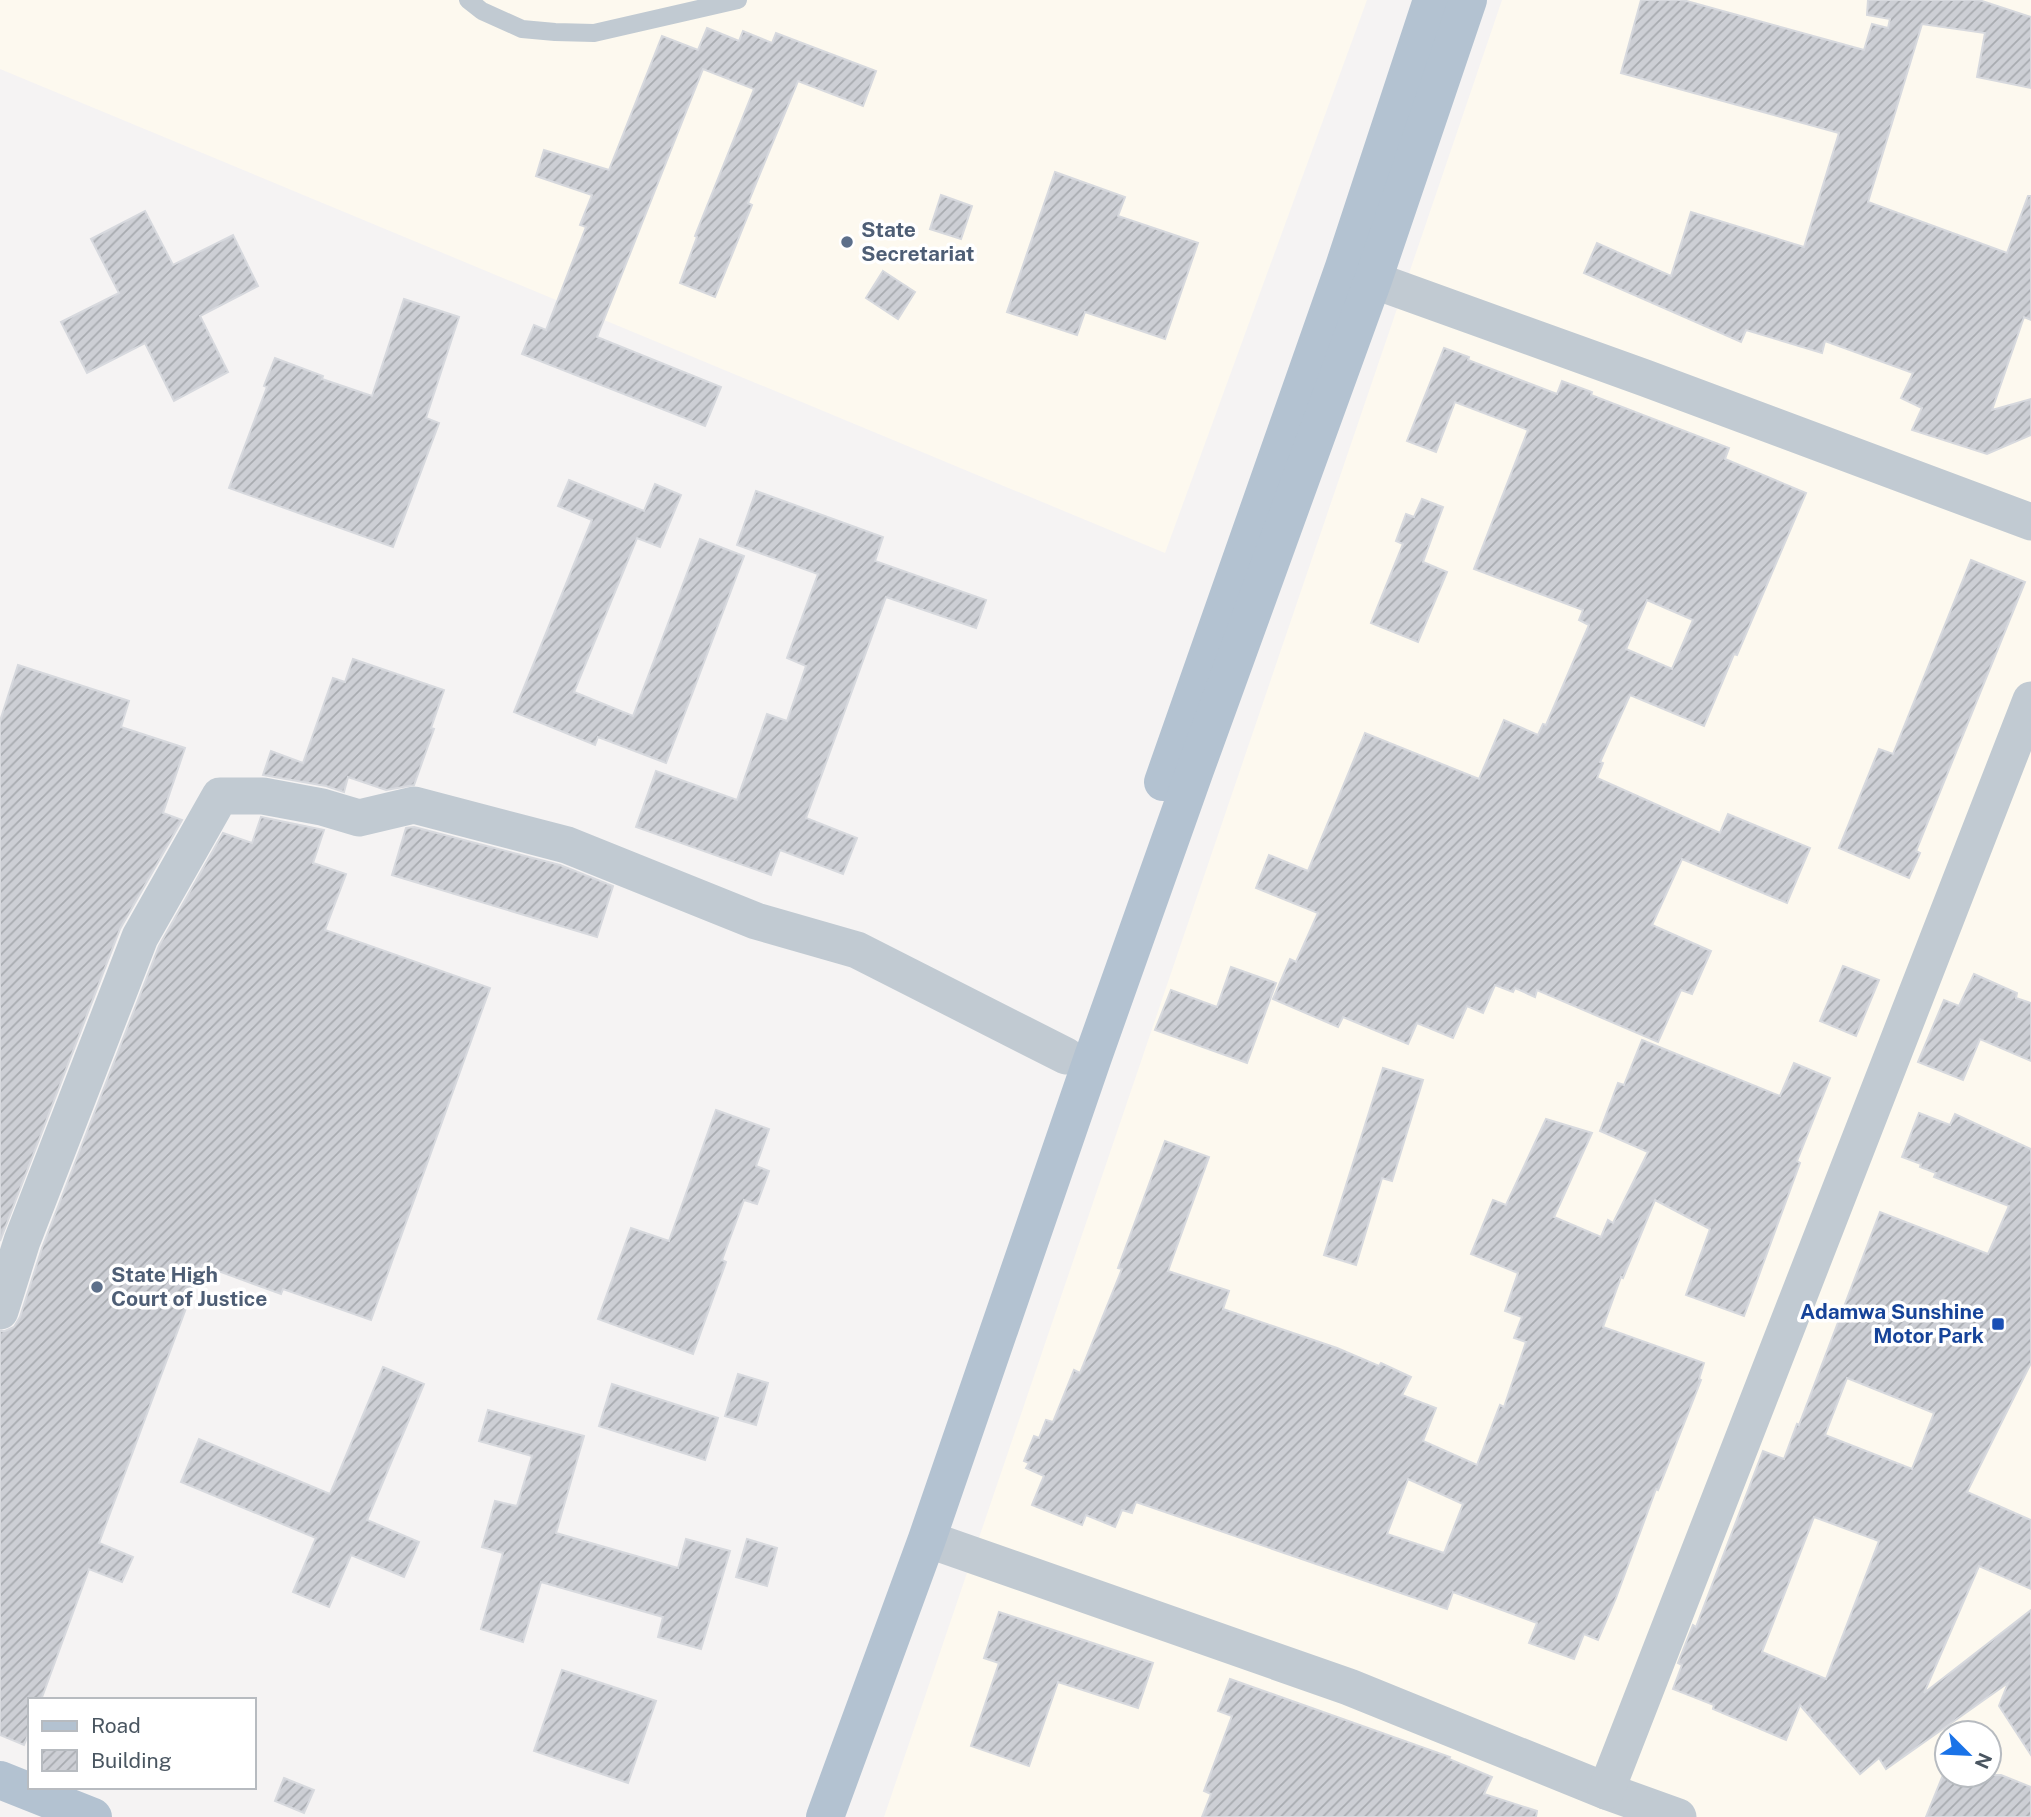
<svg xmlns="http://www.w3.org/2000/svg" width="2031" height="1817" viewBox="0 0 2031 1817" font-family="'Public Sans',sans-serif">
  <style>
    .commercial { fill: #fdf9ef; fill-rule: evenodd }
    .building { fill: url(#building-hatch); stroke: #d7d9de; stroke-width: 2; fill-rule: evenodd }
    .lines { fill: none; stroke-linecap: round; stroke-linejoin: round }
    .lane { stroke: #c1cad2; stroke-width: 18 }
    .street { stroke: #c1cad2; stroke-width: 37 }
    .primary { stroke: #b3c2d1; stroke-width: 38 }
    .service-dot { fill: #5c6f8a; stroke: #fff; stroke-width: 2.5 }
    .transit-dot { fill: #1a4fb4; stroke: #fff; stroke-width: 2.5 }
    .labels { text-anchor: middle; stroke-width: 7; stroke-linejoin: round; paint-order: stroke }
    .service-label { font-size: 21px; font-weight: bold; fill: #4e5e75; stroke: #fff; text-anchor: start }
    .transit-label { font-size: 21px; font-weight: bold; fill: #164399; stroke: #fff; text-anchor: end }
  </style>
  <defs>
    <pattern id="building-hatch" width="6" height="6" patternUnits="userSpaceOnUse" patternTransform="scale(1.75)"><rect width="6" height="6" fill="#cdcfd5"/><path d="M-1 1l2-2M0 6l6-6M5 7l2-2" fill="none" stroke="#a8abb0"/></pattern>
  </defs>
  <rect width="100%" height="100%" fill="#f5f3f3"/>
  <g class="commercial">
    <polygon points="0,0 1367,0 1165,553 0,69"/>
    <path d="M1502,0h529v1817h-1147zM1947,1733h42v42h-42z"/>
  </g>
  <g class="building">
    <polygon points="1641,0 1683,0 1864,50 1872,24 1888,28 1890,19 1867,15 1868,0 1979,0 2031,17 2031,88 1977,77 1985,33 1922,24 1868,202 2007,253 2028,196 2031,196 2031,320 2024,317 1992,410 2031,399 2031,435 1987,454 1912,430 1922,408 1901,398 1913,373 1825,341 1822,353 1746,330 1741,342 1584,273 1597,243 1671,276 1691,212 1804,247 1839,133 1621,73"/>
    <polygon points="707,28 739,41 743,31 772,43 776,33 876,71 863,106 798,81 748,203 752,205 715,297 680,283 697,237 695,236 754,89 703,69 597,337 721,387 705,426 522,354 534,325 546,330 586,227 580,225 592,195 536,176 544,150 609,170 662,36 698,50"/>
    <polygon points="1055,172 1125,197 1118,216 1198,243 1165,339 1085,312 1077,335 1007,312"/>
    <polygon points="941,195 972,206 961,239 930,229"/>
    <polygon points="145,211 173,265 233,235 258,286 200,316 228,372 174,401 145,343 87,373 61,322 119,293 91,239"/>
    <polygon points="883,271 915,292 898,319 866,298"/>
    <polygon points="404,299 459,317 426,418 439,423 393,547 229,488 267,387 264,386 275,358 323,376 322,379 372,396"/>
    <path d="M1444,348l25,9 -1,3 89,34 5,-13 30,11 -1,3 138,53 -4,11 81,34 -69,162 -3,-1 -30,72 -74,-31 -30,67 3,1 -6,15 123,55 8,-19 82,34 -23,55 -105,-44 -30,66 59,26 -19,43 -11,-4 -23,52 -121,-52 -2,7 -20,-9 -2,4 -18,-7 -12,28 -16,-7 -14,32 -36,-15 -9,21 -65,-27 -5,10 -65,-28 17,-40 6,3 22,-49 -62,-25 13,-33 39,16 57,-138 114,46 25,-59 34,15 5,-11 3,1 43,-100 -10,-5 4,-10 -109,-41 54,-139 -73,-28 -19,50 -29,-11zM1647,600l46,20 -21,49 -46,-20z"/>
    <polygon points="569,480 644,511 655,484 681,495 660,547 637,538 574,692 633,716 700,539 744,556 666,763 598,737 595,745 514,712 592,520 558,506"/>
    <polygon points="756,491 883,537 875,561 986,600 976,628 886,597 806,818 857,838 843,874 780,850 771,875 636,827 656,771 737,800 767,714 787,721 806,666 787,658 818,574 737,545"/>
    <polygon points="1422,499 1443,507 1423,562 1447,572 1418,642 1371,623 1403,544 1396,541 1406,514 1414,517"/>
    <polygon points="1971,560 2025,582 1916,851 1920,853 1909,878 1839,848 1879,749 1893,754"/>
    <polygon points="353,659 444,690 431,728 434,729 414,785 386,790 348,777 344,792 326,786 263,775 271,751 303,763 333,678 345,682"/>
    <polygon points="18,665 129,701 121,727 185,748 163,813 182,820 120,929 0,1241 0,721"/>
    <polygon points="261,817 324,830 313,863 346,874 325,930 490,988 371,1320 283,1289 281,1294 202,1265 99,1543 133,1557 122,1582 89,1569 41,1700 30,1700 30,1730 24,1745 0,1735 0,1331 5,1331 14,1327 20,1317 42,1248 159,946 223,833 252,843"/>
    <polygon points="414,827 560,865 613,886 597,937 392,875 406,828"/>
    <polygon points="1843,966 1879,980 1856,1036 1820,1021"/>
    <polygon points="1231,967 1276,983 1247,1063 1155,1030 1171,990 1217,1007"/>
    <polygon points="1974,974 2017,993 2016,998 2031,1003 2031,1061 1980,1039 1963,1080 1918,1062 1944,1000 1959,1006"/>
    <path d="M1642,1040l138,56 14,-33 36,15 -33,83 3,2 -56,153 -58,-21 24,-66 -55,-29 -32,78 -2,-1 -18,50 101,36 -5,16 2,1 -43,110 -2,-1 -40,109 -18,42 -14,-6 -10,25 -45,-16 8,-20 -84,-31 -6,17 -311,-107 -4,11 -10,-3 -7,17 -29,-12 -4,10 -50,-20 12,-29 -18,-8 3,-5 -5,-2 10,-25 5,2 7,-18 7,2 21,-52 6,3 42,-104 -4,-1 47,-127 44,16 -41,114 61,20 -6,18 114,39 42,18 2,-3 30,14 -9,18 34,13 -13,33 54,24 23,-60 4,2 22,-65 -12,-4 8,-21 -17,-6 13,-38 -47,-19 22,-54 13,5 40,-86 46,14 -38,84 47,20 7,-17 5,3 35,-71 -48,-21 18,-48 6,2zM1408,1479l55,25 -19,49 -57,-19z"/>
    <polygon points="1383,1068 1423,1080 1392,1181 1382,1178 1356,1265 1324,1255"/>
    <polygon points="716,1110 769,1129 756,1166 769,1171 757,1204 744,1200 722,1260 726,1262 693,1354 598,1319 631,1228 669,1241"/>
    <path d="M1919,1113l31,12 5,-11 76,35v214l-64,129 64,28v69l-52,-23 -55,127 107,-83v145l-32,-49 9,-23 -122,86 -7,-11 -19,16 -60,-69 -14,35 -73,-31 1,-4 -41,-16 9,-24 -4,-2 15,-38 3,2 67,-176 21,8 13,-35 2,1 81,-213 108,42 21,-48 -75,-29 2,-4 -16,-6 1,-3 -19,-7zM1847,1378l87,35 -22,56 -87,-34zM1814,1517l65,24 -53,138 -64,-27z"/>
    <polygon points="383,1367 424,1384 367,1520 419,1542 404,1577 351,1555 329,1607 293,1592 316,1538 181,1482 199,1439 330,1494"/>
    <polygon points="738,1374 768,1383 756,1425 725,1416"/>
    <polygon points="612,1384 718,1418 705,1460 599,1426"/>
    <polygon points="488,1410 584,1436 556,1533 678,1568 686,1539 730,1551 701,1649 658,1637 663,1617 541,1582 523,1642 481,1629 503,1553 482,1547 495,1501 517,1506 532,1456 479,1441"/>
    <polygon points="747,1539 777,1548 767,1586 736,1577"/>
    <polygon points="999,1612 1153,1663 1138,1708 1058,1682 1029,1766 971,1746 999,1663 984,1658"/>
    <polygon points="562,1670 656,1701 628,1783 534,1751"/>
    <polygon points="1230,1679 1450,1757 1449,1759 1492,1777 1484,1794 1537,1811 1536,1817 1202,1817 1211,1794 1204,1791 1232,1716 1218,1711"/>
    <polygon points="1943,1775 1968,1786 1973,1775 2001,1775 2031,1787 2031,1817 1926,1817"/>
    <polygon points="284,1778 314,1790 304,1813 275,1801"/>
  </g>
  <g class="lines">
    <polyline class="lane" points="468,0 482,11 522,29 555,32 594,33 738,0"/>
    <g class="street">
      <polyline points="1373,280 1645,378 2031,522"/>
      <polyline points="0,1311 22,1241 140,937 220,796 263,796 322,807 359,818 414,805 567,845 756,921 857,950 1066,1056"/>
      <polyline points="927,1539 1349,1687 1606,1791 1678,1817"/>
      <polyline points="1606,1791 2031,700"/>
    </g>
    <g class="primary">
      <polyline points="1163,782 1344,267 1432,0"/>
      <polyline points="0,1780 93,1817"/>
      <polyline points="825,1817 927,1539 1093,1057 1195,770 1373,280 1468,0"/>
    </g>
  </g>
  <g class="service-dot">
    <circle cx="847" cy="242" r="7"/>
    <circle cx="97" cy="1287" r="7"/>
  </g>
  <rect class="transit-dot" x="1991" y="1317" width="14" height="14" rx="3.5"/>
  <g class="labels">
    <g class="service-label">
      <text x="861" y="237">State<tspan x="861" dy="24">Secretariat</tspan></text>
      <text x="111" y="1282">State High<tspan x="111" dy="24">Court of Justice</tspan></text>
    </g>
    <g class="transit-label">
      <text x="1984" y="1319">Adamwa Sunshine<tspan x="1984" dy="24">Motor Park</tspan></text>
    </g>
  </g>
  <rect x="28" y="1698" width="228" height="91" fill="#ffffff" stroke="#b7bbc0" stroke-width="2"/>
  <rect x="42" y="1721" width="35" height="10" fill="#b3c2d1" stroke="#b7bbc0" stroke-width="2"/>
  <text x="91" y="1733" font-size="21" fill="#4a5661">Road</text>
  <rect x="42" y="1750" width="35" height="21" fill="url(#building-hatch)" stroke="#b7bbc0" stroke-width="2"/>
  <text x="91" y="1768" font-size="21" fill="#4a5661">Building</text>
  <g transform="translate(1968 1754) rotate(114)"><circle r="33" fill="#ffffff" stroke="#b7bbc0" stroke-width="2"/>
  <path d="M0-5L12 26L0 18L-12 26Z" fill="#1a73e8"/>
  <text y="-10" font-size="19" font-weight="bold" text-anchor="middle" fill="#4a5661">N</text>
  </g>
</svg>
